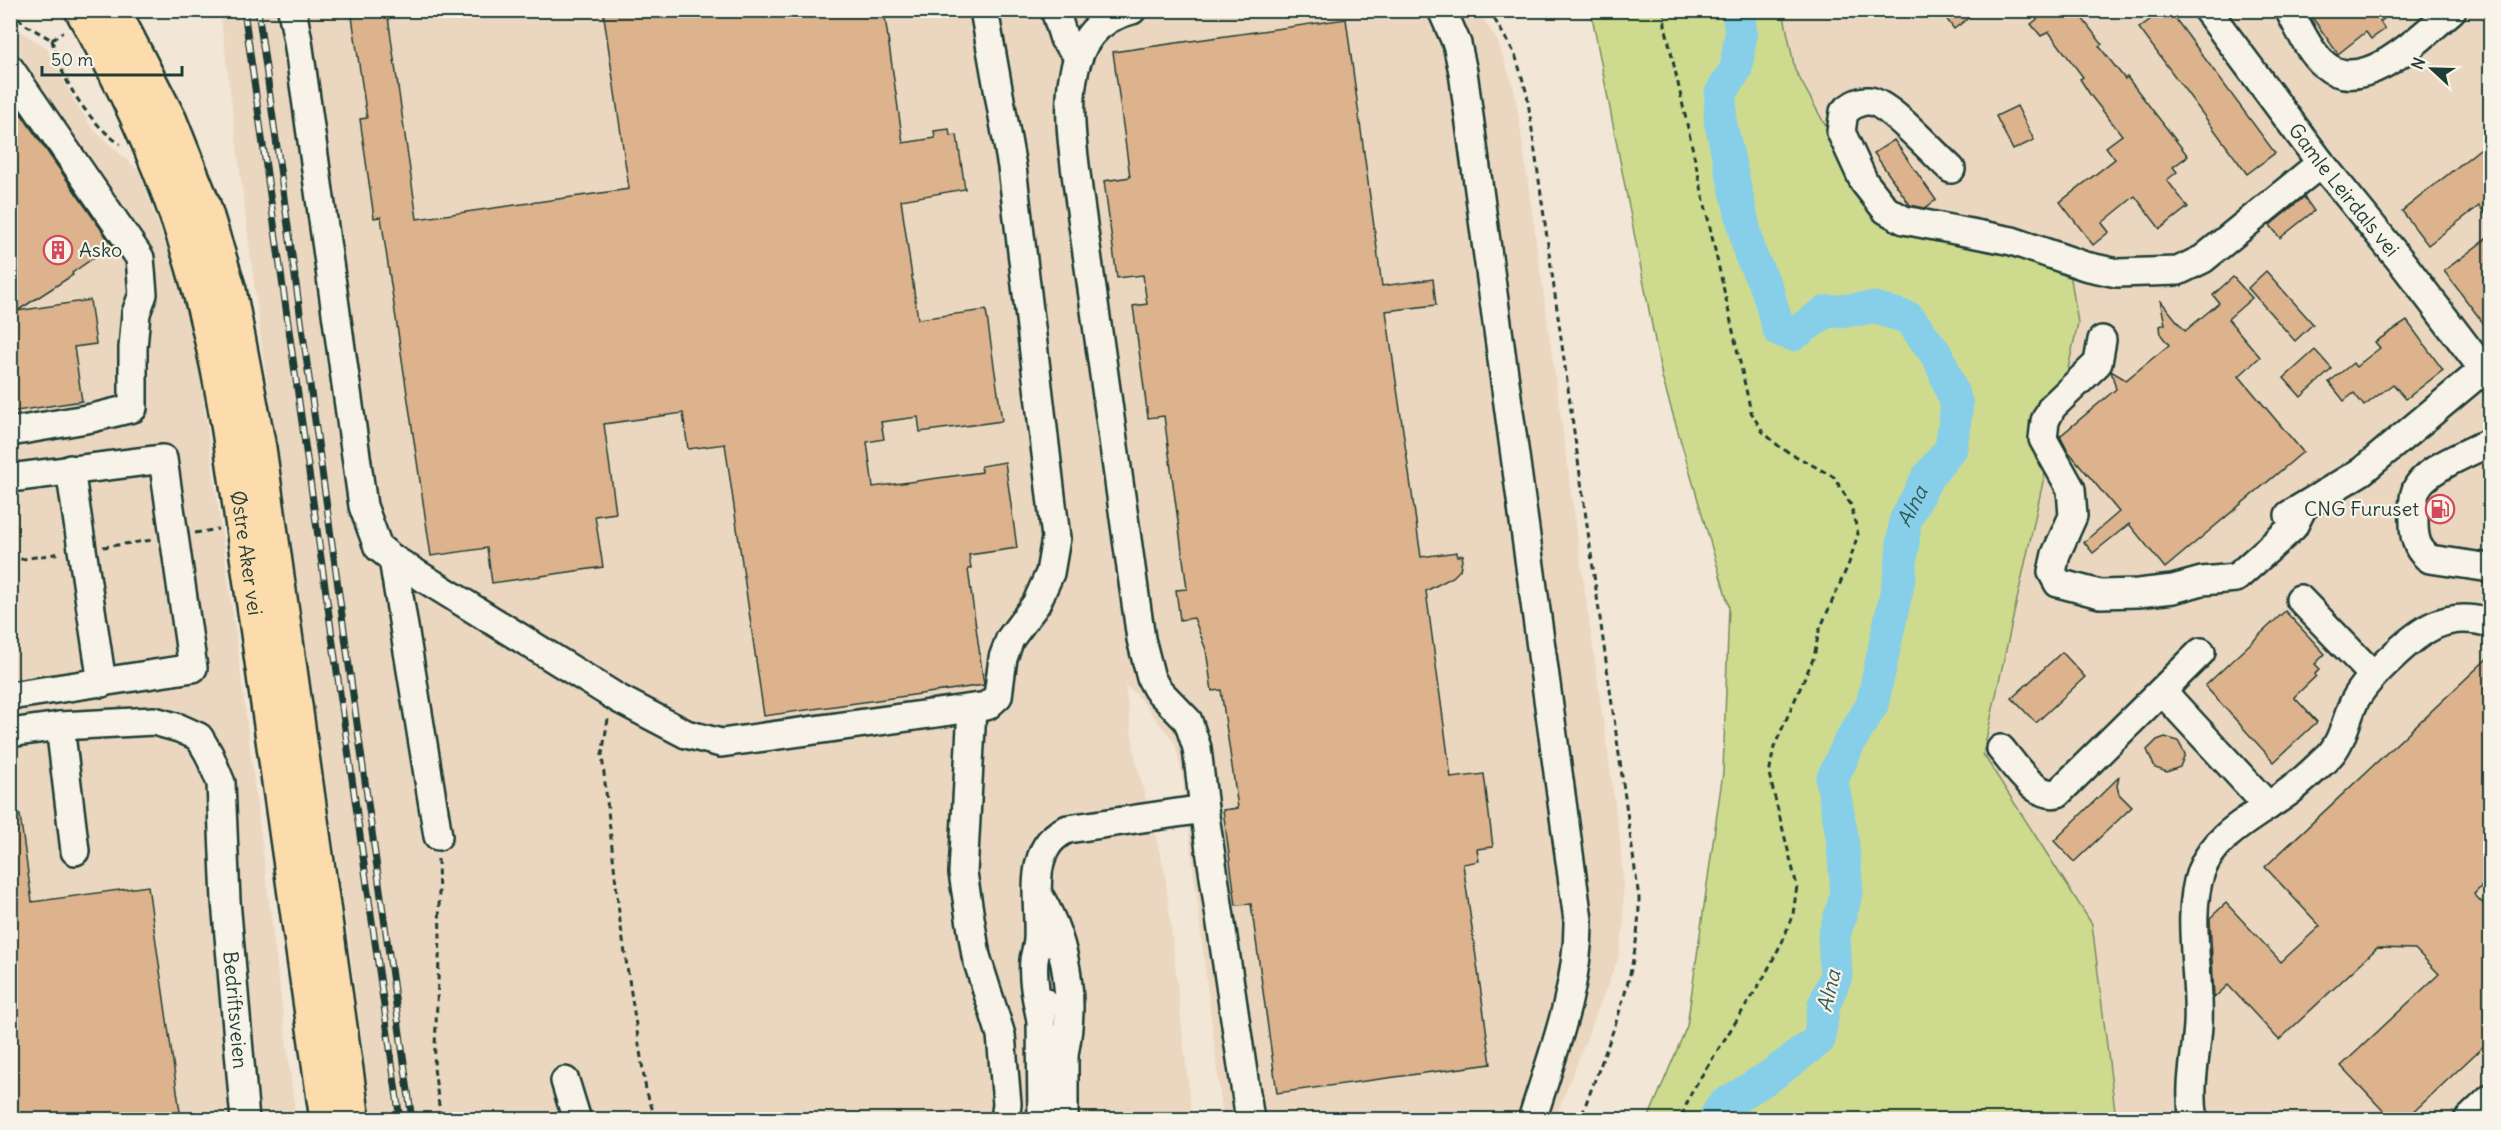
<svg xmlns="http://www.w3.org/2000/svg" width="2501" height="1130" viewBox="0 0 2501 1130" font-family="Delius,sans-serif">
  <style>
    .built { fill: #ebd7c0 }
    .green { fill: #cedb8e; stroke: #768c61; stroke-width: 1.5 }
    .lines { fill: none; stroke-linecap: round; stroke-linejoin: round }
    .river { stroke: #87cfe8; stroke-width: 33 }
    .building { fill: #dcb38c; stroke: #1f3d34; stroke-width: 1.5 }
    .minor-casing { stroke: #1f3d34; stroke-width: 32 }
    .highway-casing { stroke: #1f3d34; stroke-width: 38 }
    .path { stroke: #1f3d34; stroke-width: 3; stroke-dasharray: 6 4.5; stroke-linecap: butt }
    .minor { stroke: #f7f3e8; stroke-width: 27 }
    .highway { stroke: #fcdcac; stroke-width: 33 }
    .rail-casing { stroke: #1f3d34; stroke-width: 7 }
    .rail { stroke: #f7f3e8; stroke-width: 4.5; stroke-dasharray: 14; stroke-linecap: butt }
    .labels { text-anchor: middle; stroke-width: 4.5; stroke-linejoin: round; paint-order: stroke }
    .street-label { font-size: 20px; fill: #1f3d34; stroke: #f7f3e8 }
    .poi-label { font-size: 20px; fill: #1f3d34; stroke: #f7f3e8; text-anchor: start }
    .water-label { font-size: 21px; font-style: italic; fill: #345a58; stroke: #f7f3e8 }
  </style>
  <rect width="100%" height="100%" fill="#f2e6d6"/>
  <filter id="ink" filterUnits="userSpaceOnUse"><feTurbulence type="fractalNoise" baseFrequency=".0167" numOctaves="2"/><feDisplacementMap in="SourceGraphic" scale="12" xChannelSelector="R" yChannelSelector="G"/><feConvolveMatrix kernelMatrix="1 2 1 2 8 2 1 2 1" color-interpolation-filters="sRGB"/></filter>
  <g filter="url(#ink)">
    <g class="built">
      <polygon points="220,11 1478,11 1498,42 1513,86 1518,111 1620,841 1623,881 1624,925 1618,959 1555,1119 1223,1119 1182,774 1175,743 1137,695 1125,685 1135,757 1165,873 1192,1119 372,1119 348,936 263,355"/>
      <polygon points="1783,11 2490,11 2490,1119 2116,1119 2092,924 1982,754 2078,323 2067,254 1879,223 1795,70"/>
      <polygon points="10,21 23,33 46,47 75,102 94,130 139,171 182,290 199,368 238,651 296,1119 11,1119"/>
    </g>
    <polygon class="green" points="1591,11 1783,11 1795,70 1879,223 2067,254 2078,323 1983,754 2092,924 2116,1119 1648,1119 1687,1026 1723,772 1729,606 1662,377"/>
    <g class="lines">
      <path class="river" id="s1" d="M1714,1120l8,-14 50,-31 47,-35 5,-35 12,-29 -2,-40 13,-43 -5,-57 -10,-56 17,-37 23,-38 28,-130 5,-54 22,-43 24,-30 6,-43 -18,-47 -30,-40 -34,-10 -50,4 -32,23 -14,-5 -12,-41 -17,-35 -30,-134 1,-27 15,-24 5,-36 -3,-23"/>
    </g>
    <g class="building">
      <polygon points="351,10 387,10 417,219 629,189 603,10 884,10 903,143 935,138 934,131 949,129 950,136 957,135 965,189 901,200 918,319 986,310 1002,421 920,432 918,417 881,422 884,439 867,442 873,487 982,472 981,466 1005,462 1017,548 969,555 971,568 968,569 984,685 764,716 725,444 688,449 683,413 604,424 616,513 595,516 603,567 492,583 487,548 431,556 382,224 381,217 374,218 360,119 367,118"/>
      <polygon points="1940,10 1979,10 1954,29"/>
      <polygon points="2049,10 2076,10 2102,44 2099,46 2125,79 2127,77 2188,156 2173,167 2177,172 2167,180 2188,207 2160,229 2135,196 2102,223 2109,232 2093,245 2060,202 2115,159 2106,147 2122,135 2091,96 2080,79 2083,77 2049,32 2041,36 2031,24"/>
      <polygon points="2163,10 2169,10 2275,153 2247,174 2139,28"/>
      <polygon points="2307,10 2395,10 2380,22 2385,29 2371,39 2366,32 2338,54"/>
      <polygon points="1346,19 1382,286 1433,279 1436,305 1386,311 1421,557 1457,552 1457,556 1463,555 1460,570 1453,577 1426,591 1451,778 1484,774 1493,847 1477,849 1479,861 1463,864 1491,1064 1277,1093 1251,904 1236,905 1223,810 1238,808 1221,690 1212,691 1206,650 1194,618 1180,620 1176,590 1187,589 1164,416 1148,418 1133,306 1147,304 1143,275 1117,278 1104,181 1130,177 1113,52"/>
      <polygon points="10,98 112,245 72,273 73,275 17,311 90,300 96,344 74,347 82,401 10,412"/>
      <polygon points="2017,106 2034,140 2013,150 1996,116"/>
      <polygon points="1894,140 1936,200 1925,208 1910,205 1874,153"/>
      <polygon points="2490,141 2490,220 2479,206 2428,245 2402,211"/>
      <polygon points="2304,197 2314,211 2280,238 2270,225"/>
      <polygon points="2490,236 2490,332 2444,271"/>
      <polygon points="2266,271 2313,324 2295,341 2248,288"/>
      <polygon points="2233,277 2252,298 2228,319 2260,357 2239,376 2303,452 2165,568 2129,524 2093,553 2084,542 2119,512 2068,451 2060,436 2116,389 2111,371 2126,380 2169,345 2161,335 2160,326 2165,324 2160,300 2185,331 2219,303 2213,295"/>
      <polygon points="2407,321 2443,370 2406,399 2393,384 2364,406 2354,393 2344,401 2329,382 2353,363 2356,367 2367,358 2380,348 2375,342"/>
      <polygon points="2315,350 2332,369 2301,397 2284,378"/>
      <polygon points="2285,611 2325,654 2315,664 2320,669 2315,674 2316,676 2294,697 2317,722 2274,762 2205,686"/>
      <polygon points="2062,652 2085,677 2036,723 2012,698"/>
      <polygon points="2490,656 2490,878 2474,894 2490,911 2490,1040 2406,1119 2391,1119 2341,1066 2439,974 2415,949 2377,948 2279,1040 2228,985 2214,998 2210,918 2226,903 2281,962 2320,926 2265,867"/>
      <polygon points="2165,737 2178,741 2185,754 2180,767 2167,772 2155,768 2147,750 2157,740"/>
      <polygon points="2119,777 2117,786 2119,794 2132,807 2074,862 2054,841"/>
      <polygon points="20,815 32,902 148,886 181,1119 10,1119 10,816"/>
    </g>
    <g class="lines">
      <g class="minor-casing">
        <g id="minor">
          <polyline points="292,10 298,41 363,506 378,547 393,559 619,699 686,734 721,743 987,706 998,696 1003,658 1010,639 1036,604 1050,573 1056,538 1012,167 984,10"/>
          <polyline points="1055,10 1064,39 1079,56"/>
          <path d="M1132,10c-81,19 -61,121 -54,179l63,450 10,39 6,11 31,32 9,27 7,61 46,311"/>
          <path d="M1442,10l15,34 6,28 115,848c1,68 -26,135 -46,200"/>
          <path id="s2" d="M2207,10l114,153 83,102 86,113"/>
          <path d="M2289,10c10,18 20,42 36,55 38,33 99,-31 127,-55"/>
          <polyline points="10,69 140,258 143,294 136,313 133,348 133,408 92,418 10,432"/>
          <path d="M1951,169c-17,-15 -63,-67 -82,-68 -10,-1 -18,5 -25,11l-3,20 23,50 22,28 18,10 108,21 73,25 32,7 61,-2 25,-12 118,-96"/>
          <polyline points="2102,340 2098,363 2052,407 2045,421 2043,439 2071,489 2073,516 2056,554 2052,572 2058,583 2100,594 2138,593 2173,589 2202,581 2236,578 2293,527 2303,507"/>
          <path d="M2490,442c-19,10 -66,27 -74,48 -4,10 -2,22 -2,33 0,15 3,28 16,36l60,9"/>
          <polyline points="70,469 102,683"/>
          <polyline points="10,478 163,459 193,668 10,696"/>
          <polyline points="2289,515 2362,471 2484,369"/>
          <polyline points="393,559 438,836"/>
          <polyline points="2300,599 2373,675"/>
          <polyline points="2162,691 2268,806"/>
          <polyline points="972,709 963,873 976,956 1001,1035 1007,1104 1005,1120"/>
          <polyline points="60,726 75,851"/>
          <path id="s3" d="M10,733l50,-7 94,-5 25,7 20,9 10,17 12,29 5,118 19,219"/>
          <path d="M2001,749c13,15 34,50 57,44l143,-141"/>
          <path d="M1041,899c27,47 34,102 23,155"/>
          <path d="M1041,1020c-4,-19 -9,-40 -7,-60 1,-7 4,-15 4,-22 2,-35 -13,-92 30,-109l136,-20"/>
          <polyline points="1060,1038 1064,1054 1064,1120"/>
          <polyline points="565,1081 577,1120"/>
          <polyline points="1042,1120 1041,1020 1044,1002"/>
          <path d="M2194,1120c-6,-34 2,-62 4,-95 3,-49 -13,-108 3,-154 15,-39 59,-57 90,-81 13,-10 25,-22 37,-33 15,-15 18,-39 27,-57 9,-16 22,-29 35,-41 31,-30 56,-49 100,-36"/>
          <polyline points="2468,1120 2490,1099"/>
        </g>
      </g>
      <g class="highway-casing">
        <g id="highway">
          <path id="s4" d="M82,10c83,144 126,276 150,440l95,670"/>
          <polyline points="113,10 170,121 203,204 229,290 259,448 353,1120"/>
        </g>
      </g>
      <g class="path">
        <polyline points="11,10 24,24 52,40"/>
        <path d="M1489,10l26,44 12,40 112,804c1,78 -33,149 -59,222"/>
        <polyline points="1664,10 1665,25 1751,412 1762,431 1781,448 1834,477 1851,505 1858,534 1849,563 1819,631 1814,657 1774,747 1769,774 1797,886 1793,914 1783,940 1764,977 1692,1091 1680,1120"/>
        <path d="M52,40c8,38 35,81 68,104"/>
        <polyline points="52,40 63,32"/>
        <polyline points="195,533 218,529"/>
        <polyline points="103,547 153,540"/>
        <polyline points="10,561 61,553"/>
        <polyline points="608,719 602,755 620,921 646,1090 656,1120"/>
        <polyline points="438,859 440,938 434,1068 441,1120"/>
      </g>
      <use href="#minor" class="minor"/>
      <use href="#highway" class="highway"/>
      <g class="rail-casing">
        <g id="rail">
          <polyline points="244,10 400,1120"/>
          <polyline points="258,10 412,1120"/>
        </g>
      </g>
      <use href="#rail" class="rail"/>
    </g>
  </g>
  <defs>
    <g id="building-ring" transform="scale(1.5)"><circle r="9.5" fill="#f7f3e8" stroke="#d1495b" stroke-width="1.5"/><path d="M-4-6H4V6H1V3H-1V6H-4ZM-2.5-4.3h1.7v1.8h-1.7ZM.8-4.3h1.7v1.8H.8ZM-2.5-1h1.7V.8h-1.7ZM.8-1h1.7V.8H.8Z" fill="#d1495b"/></g>
    <g id="fuel-ring" transform="scale(1.5)"><circle r="9.5" fill="#f7f3e8" stroke="#d1495b" stroke-width="1.5"/><path d="M-5.5-6h7V0h2V4h1.3V-2.5L3-4.5l.8-.8L6-3V5H2.5V1h-1V6h-7ZM-4.2-4.7v3.2H.2V-4.7Z" fill="#d1495b"/></g>
  </defs>
  <g fill-rule="evenodd">
    <use href="#building-ring" x="58" y="250"/>
    <use href="#fuel-ring" x="2440" y="509"/>
  </g>
  <g class="labels">
    <g class="street-label">
      <text dy="7" stroke="none"><textPath href="#s2" startOffset="226">Gamle Leirdals vei</textPath></text>
      <text dy="7" stroke="none"><textPath href="#s4" startOffset="572">Østre Aker vei</textPath></text>
      <text dy="7" stroke="none"><textPath href="#s3" startOffset="471">Bedriftsveien</textPath></text>
    </g>
    <g class="poi-label">
      <text x="79" y="257">Asko</text>
      <text x="2419" y="516" text-anchor="end">CNG Furuset</text>
    </g>
    <g class="water-label">
      <text dy="7" stroke="none"><textPath href="#s1" startOffset="688">Alna</textPath></text>
      <text transform="translate(1829 991) rotate(-77)" y="7">Alna</text>
    </g>
  </g>
  <rect width="2501" height="1130" fill="none" stroke="#f7f3e8" stroke-width="36"/>
  <rect x="18" y="18" width="2465" height="1094" fill="none" stroke="#1f3d34" stroke-width="2" filter="url(#ink)"/>
  <g transform="translate(2432 69) rotate(292)" stroke="#f7f3e8" stroke-width="4.5" paint-order="stroke">
  <path d="M0-4.5L10 22L0 15L-10 22Z" fill="#1f3d34"/>
  <text y="-9" font-size="16" font-weight="bold" text-anchor="middle" fill="#1f3d34">N</text>
  </g>
  <path d="M42 66v9h140v-9" fill="none" stroke="#1f3d34" stroke-width="3"/>
  <text x="51" y="66" font-size="18" fill="#1f3d34" stroke="#f7f3e8" stroke-width="4.5" paint-order="stroke">50 m</text>
</svg>
